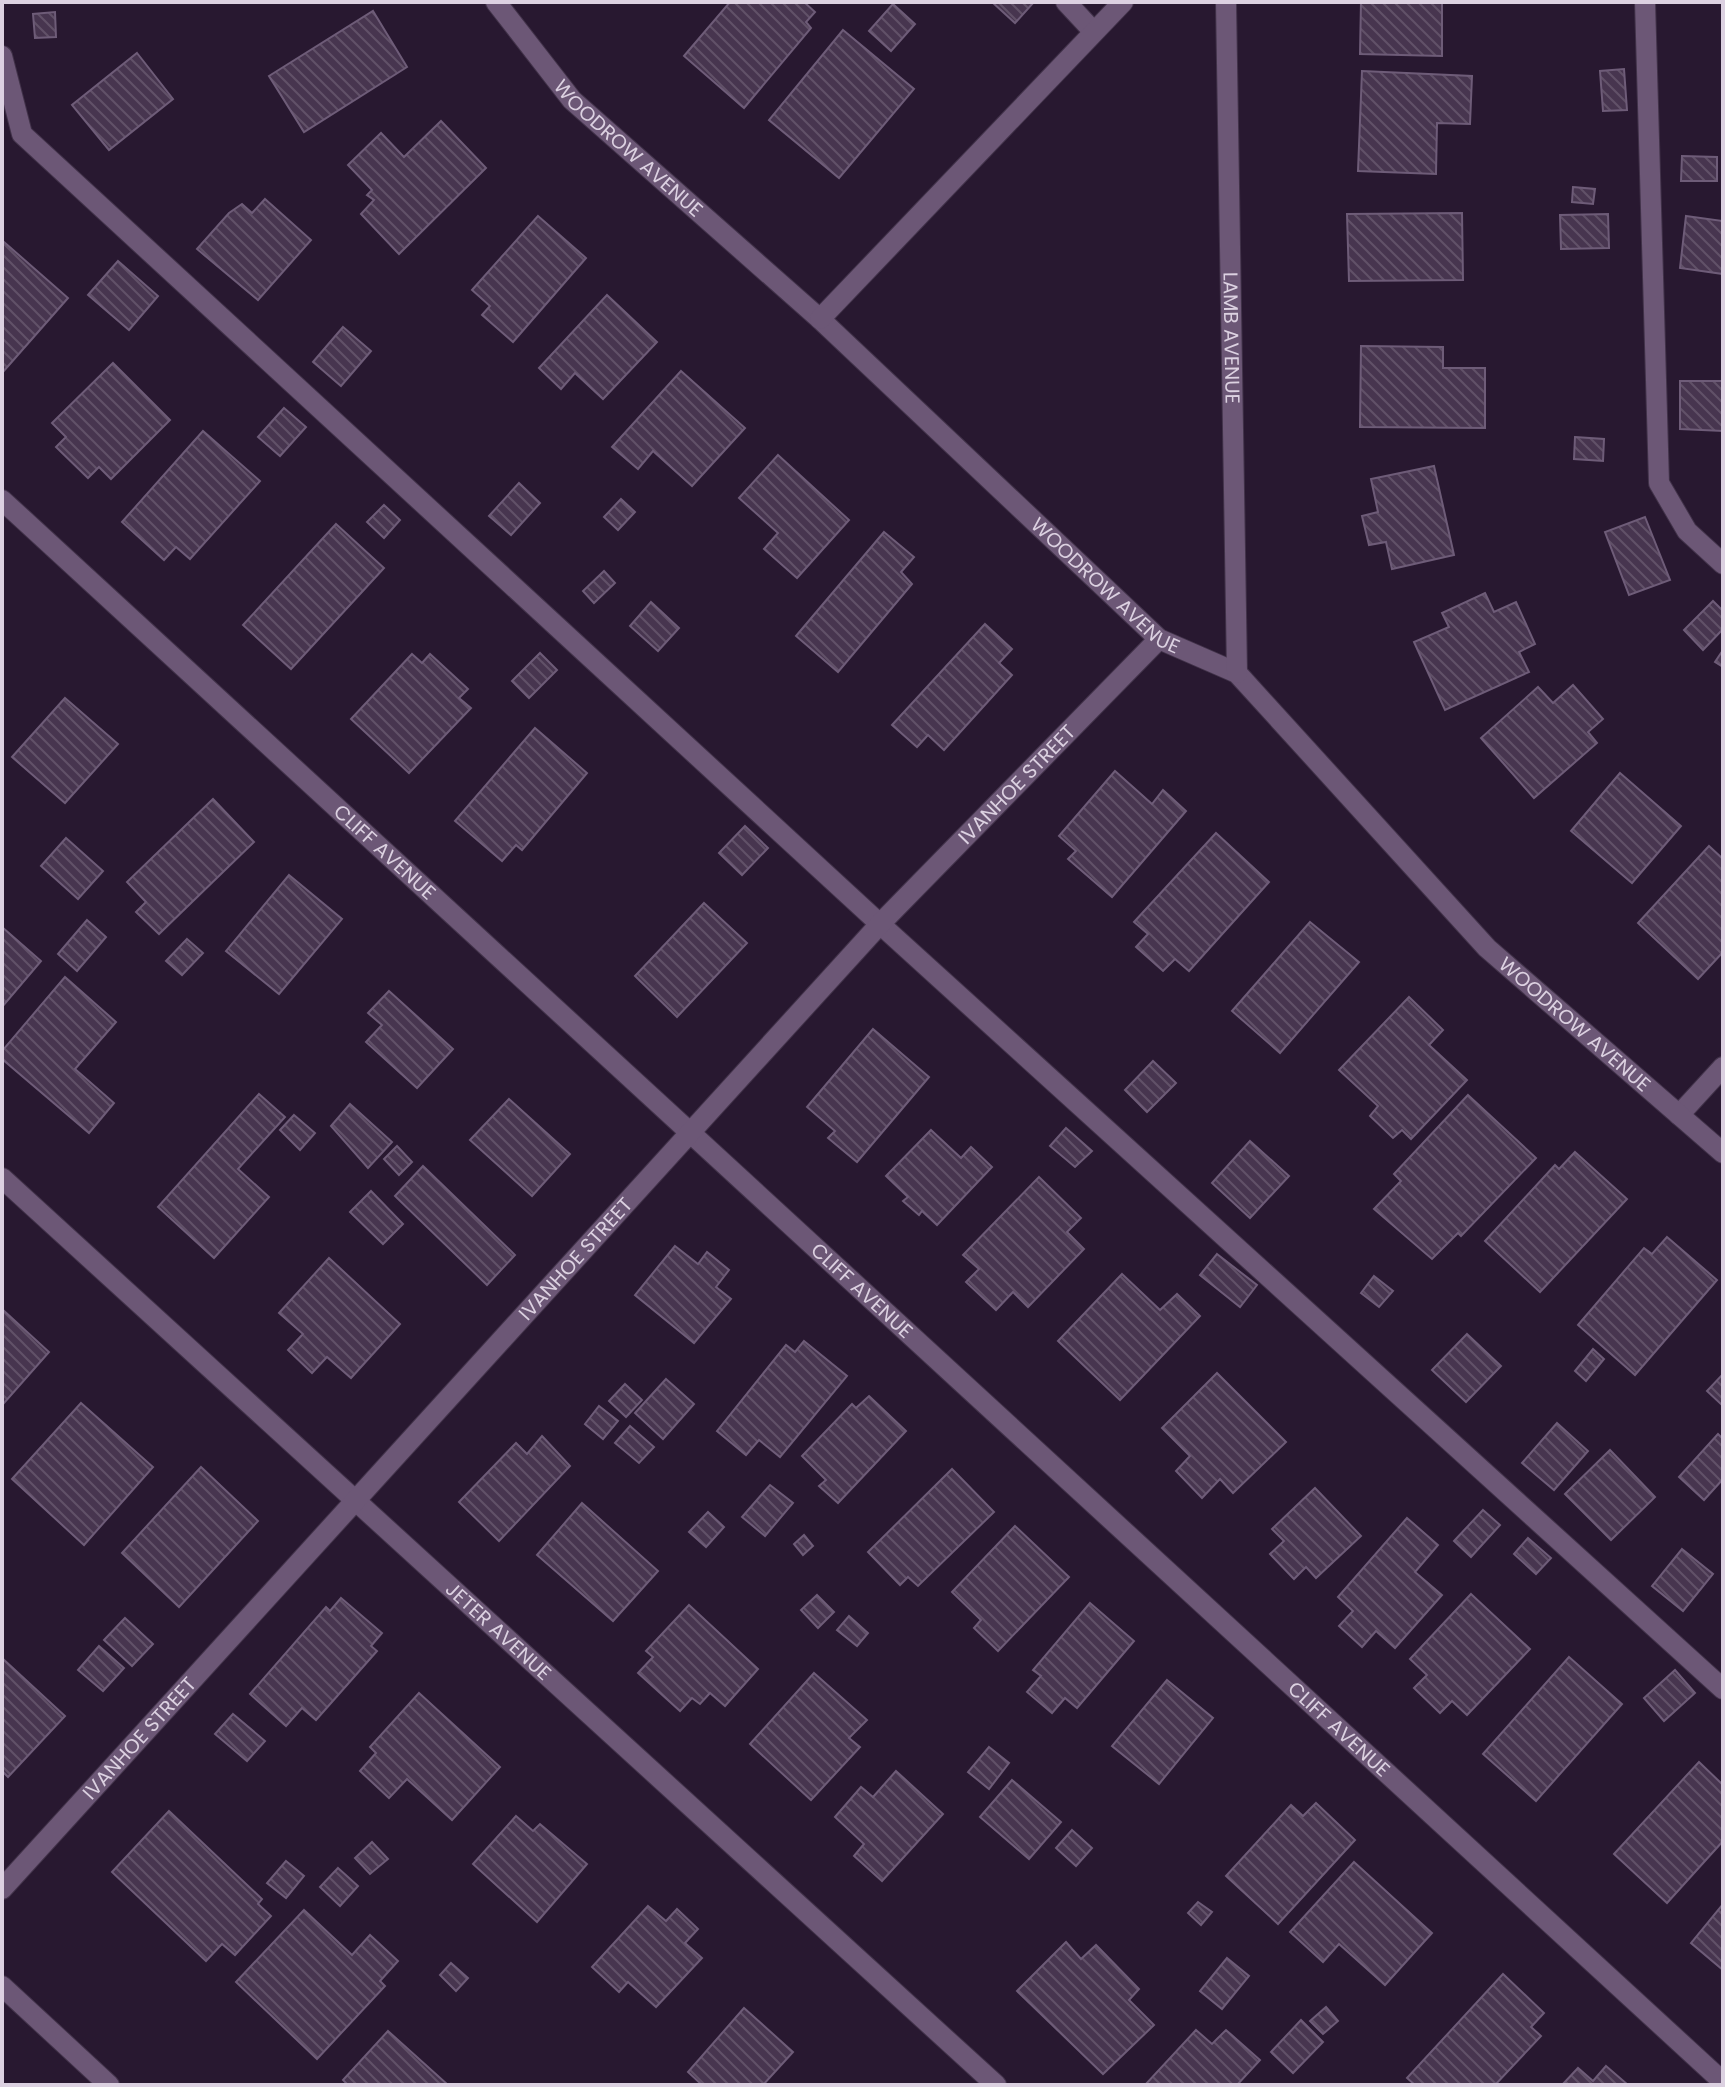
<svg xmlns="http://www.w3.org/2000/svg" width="1725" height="2087" viewBox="0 0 1725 2087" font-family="Poppins,sans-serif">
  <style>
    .building { fill: url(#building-back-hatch); stroke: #6e5c78; stroke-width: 2 }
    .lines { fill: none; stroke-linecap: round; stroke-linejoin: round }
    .lane-casing { stroke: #413249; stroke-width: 22 }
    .street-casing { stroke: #413249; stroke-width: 22 }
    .lane { stroke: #6c5776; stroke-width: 20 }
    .street { stroke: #6c5776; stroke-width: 20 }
    .labels { text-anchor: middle; stroke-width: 7; stroke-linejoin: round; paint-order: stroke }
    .street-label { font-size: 20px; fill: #dcd1e1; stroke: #1f0f26 }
  </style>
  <defs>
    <pattern id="building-back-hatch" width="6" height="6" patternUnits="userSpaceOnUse" patternTransform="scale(2)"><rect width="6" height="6" fill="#47354f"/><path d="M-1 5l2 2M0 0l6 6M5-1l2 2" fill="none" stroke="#615168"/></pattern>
  </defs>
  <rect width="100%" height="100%" fill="#281830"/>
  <g class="building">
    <polygon points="730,2 804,2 815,12 806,22 811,28 744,108 684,56"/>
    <polygon points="992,2 1034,2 1015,23"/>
    <polygon points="1361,2 1442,2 1442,56 1360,54"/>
    <polygon points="893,4 915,24 891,51 869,31"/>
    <polygon points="373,11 407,67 304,132 269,76"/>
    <polygon points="55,12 56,37 35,38 33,14"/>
    <polygon points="843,30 914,89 839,178 769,120"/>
    <polygon points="137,53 173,99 109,150 72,105"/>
    <polygon points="1624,69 1627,110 1603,111 1600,71"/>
    <polygon points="1362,71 1472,76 1470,124 1437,123 1436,174 1358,171"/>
    <polygon points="441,121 486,168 399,254 361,214 374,200 367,195 372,190 348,165 381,133 404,157"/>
    <polygon points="1682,156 1717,157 1717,181 1681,181"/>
    <polygon points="1573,187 1595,189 1593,204 1572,202"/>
    <polygon points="265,199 311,240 258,300 197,249 229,213 242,204 252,213"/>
    <polygon points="1462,213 1463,280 1349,281 1347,214"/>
    <polygon points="1608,214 1609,248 1561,249 1560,215"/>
    <polygon points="538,216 586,258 513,342 482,315 490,306 472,290"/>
    <polygon points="1686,216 1723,221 1723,274 1680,268"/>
    <polygon points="4,242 68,298 2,373 2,245"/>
    <polygon points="118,261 158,296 129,330 88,295"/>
    <polygon points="607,295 657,342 603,399 575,373 561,389 539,368"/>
    <polygon points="343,327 371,351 341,386 313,362"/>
    <polygon points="1361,346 1443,347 1443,368 1485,368 1485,428 1360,427"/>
    <polygon points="113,363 170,420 111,479 99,467 88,478 56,447 66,437 52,423"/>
    <polygon points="681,371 745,428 692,486 653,451 638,469 612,447"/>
    <polygon points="1680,381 1723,381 1723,431 1680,429"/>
    <polygon points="284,408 306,427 280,456 258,437"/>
    <polygon points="203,431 260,481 190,559 176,547 164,560 122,522"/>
    <polygon points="1575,437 1604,439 1603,461 1574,459"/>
    <polygon points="778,455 849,520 797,578 764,549 778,533 739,498"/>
    <polygon points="1434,466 1454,555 1392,569 1386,542 1369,545 1362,516 1378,512 1371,479"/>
    <polygon points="519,483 540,503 511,535 489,516"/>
    <polygon points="621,499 635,512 618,530 604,517"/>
    <polygon points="384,505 400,520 384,538 367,522"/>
    <polygon points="1645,517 1670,580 1629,595 1605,532"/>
    <polygon points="336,524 384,568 291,669 243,625"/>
    <polygon points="884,532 914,557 901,572 912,584 838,672 796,636"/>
    <polygon points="604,571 615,583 594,603 583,591"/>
    <polygon points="1485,593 1494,612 1516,602 1535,644 1519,652 1529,672 1445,710 1414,642 1449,627 1442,613"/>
    <polygon points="1713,601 1723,611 1723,629 1703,650 1684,630"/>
    <polygon points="651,602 679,628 658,651 630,626"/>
    <polygon points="985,624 1012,649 999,663 1012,675 944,750 928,735 917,747 892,725"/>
    <polygon points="1723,650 1723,667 1715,662"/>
    <polygon points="540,653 557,670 529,698 512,681"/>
    <polygon points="412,654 422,663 430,654 468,689 459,698 471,708 409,773 351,719"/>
    <polygon points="1573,685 1603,719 1588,732 1597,743 1534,798 1481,738 1538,687 1553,703"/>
    <polygon points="65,698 118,744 65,803 12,757"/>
    <polygon points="535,728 587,773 522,850 516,845 502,861 455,821"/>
    <polygon points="1115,771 1152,804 1163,790 1186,811 1112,897 1068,859 1076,851 1059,836"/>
    <polygon points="1620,773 1681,826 1632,883 1571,831"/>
    <polygon points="213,799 254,842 159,934 136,912 146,902 127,882"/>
    <polygon points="745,826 768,848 742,875 719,853"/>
    <polygon points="1216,833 1269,882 1189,971 1175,959 1163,971 1136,947 1148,934 1134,922"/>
    <polygon points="66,838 103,871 78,899 41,866"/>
    <polygon points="1709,846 1723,859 1723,952 1698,979 1638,923"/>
    <polygon points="289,875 342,919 279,994 226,951"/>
    <polygon points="704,903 747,943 677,1017 635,976"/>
    <polygon points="87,920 106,937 77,971 58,954"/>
    <polygon points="1310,922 1359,962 1280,1053 1232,1011"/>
    <polygon points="2,927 41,961 2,1007"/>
    <polygon points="187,939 203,953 182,975 166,961"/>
    <polygon points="65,977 116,1022 75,1069 114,1103 89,1133 2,1059 2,1051"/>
    <polygon points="389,991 453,1049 417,1088 366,1042 382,1025 368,1013"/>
    <polygon points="1409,997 1443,1030 1429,1045 1467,1080 1411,1139 1402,1130 1393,1138 1370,1116 1378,1106 1339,1070"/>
    <polygon points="873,1029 929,1077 857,1162 828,1138 835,1131 807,1107"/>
    <polygon points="1153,1061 1176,1083 1147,1112 1125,1090"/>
    <polygon points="259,1094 285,1117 238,1169 269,1197 214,1258 158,1207"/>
    <polygon points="1468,1095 1536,1158 1461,1236 1458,1233 1432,1259 1374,1209 1401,1181 1394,1174"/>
    <polygon points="509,1099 570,1154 532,1196 470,1140"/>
    <polygon points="350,1104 392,1142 368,1168 331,1126"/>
    <polygon points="294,1115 315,1133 300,1150 280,1130"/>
    <polygon points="1066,1128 1092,1151 1075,1167 1050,1146"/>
    <polygon points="931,1130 961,1158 971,1147 992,1167 937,1225 922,1211 919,1215 903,1201 908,1197 886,1176"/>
    <polygon points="1250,1141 1289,1176 1250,1218 1212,1183"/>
    <polygon points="397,1146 412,1162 399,1175 384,1159"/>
    <polygon points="1575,1152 1627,1199 1540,1292 1485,1241 1555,1165 1559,1169"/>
    <polygon points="423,1166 515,1255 487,1285 395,1196"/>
    <polygon points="1039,1177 1081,1218 1067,1232 1084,1249 1028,1307 1013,1292 996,1310 966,1282 979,1269 963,1255"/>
    <polygon points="371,1191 403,1224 383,1244 350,1212"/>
    <polygon points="1667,1237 1717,1280 1635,1375 1578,1325 1644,1248 1652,1254"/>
    <polygon points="675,1246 698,1264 707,1252 729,1270 716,1287 731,1299 694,1343 635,1295"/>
    <polygon points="1217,1254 1257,1285 1240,1307 1200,1275"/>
    <polygon points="329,1258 400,1324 351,1378 327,1357 312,1373 288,1350 303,1334 279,1313"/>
    <polygon points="1122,1274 1160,1310 1177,1294 1200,1316 1120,1400 1058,1341"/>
    <polygon points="1374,1276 1393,1291 1379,1307 1361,1293"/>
    <polygon points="2,1309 49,1352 4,1403 2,1401"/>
    <polygon points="1467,1334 1501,1366 1466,1402 1432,1370"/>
    <polygon points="804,1341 847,1376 780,1457 759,1440 746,1455 717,1431 786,1345 795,1352"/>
    <polygon points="1593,1349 1604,1359 1586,1381 1575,1371"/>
    <polygon points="1217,1373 1286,1442 1233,1493 1220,1479 1202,1498 1176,1471 1190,1456 1162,1428"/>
    <polygon points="1723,1374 1723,1406 1707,1391"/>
    <polygon points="666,1379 694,1404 663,1439 635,1413"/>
    <polygon points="625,1384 642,1400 626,1417 609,1401"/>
    <polygon points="869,1396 906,1431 838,1503 819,1486 826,1480 802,1456 852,1404 856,1408"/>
    <polygon points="81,1403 153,1467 84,1545 12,1479"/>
    <polygon points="599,1406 618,1421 603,1439 585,1424"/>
    <polygon points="1557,1423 1588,1451 1554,1490 1522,1463"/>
    <polygon points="630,1426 654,1447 639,1463 615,1443"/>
    <polygon points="1718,1434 1723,1439 1723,1479 1704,1500 1679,1477"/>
    <polygon points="542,1436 570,1466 499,1541 459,1502 516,1443 527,1454"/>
    <polygon points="1610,1450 1655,1497 1611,1540 1565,1494"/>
    <polygon points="201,1467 258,1521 179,1607 122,1553"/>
    <polygon points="952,1469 994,1512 918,1586 908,1577 900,1585 868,1552"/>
    <polygon points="770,1485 793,1503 765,1536 742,1517"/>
    <polygon points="1315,1488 1361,1536 1316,1578 1306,1567 1294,1579 1270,1554 1284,1541 1272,1529"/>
    <polygon points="582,1503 658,1571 613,1621 537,1555"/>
    <polygon points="1483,1510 1500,1525 1471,1557 1454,1541"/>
    <polygon points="708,1512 724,1527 706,1547 689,1532"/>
    <polygon points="1407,1518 1438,1545 1415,1572 1442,1595 1395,1648 1376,1631 1362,1647 1339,1626 1353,1611 1338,1597"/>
    <polygon points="1015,1526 1069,1577 998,1651 974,1628 981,1620 952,1592"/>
    <polygon points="804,1535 813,1546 803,1555 794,1544"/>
    <polygon points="1528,1538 1551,1558 1536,1574 1514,1554"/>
    <polygon points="1682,1549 1713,1574 1683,1611 1652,1586"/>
    <polygon points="1471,1594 1530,1649 1467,1715 1452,1701 1440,1713 1414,1688 1427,1675 1410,1659"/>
    <polygon points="817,1595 834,1612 818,1628 801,1610"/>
    <polygon points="341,1598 382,1633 371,1646 377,1651 316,1720 302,1708 286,1726 250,1694 326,1607 330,1611"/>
    <polygon points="1090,1603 1134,1641 1077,1708 1065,1698 1052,1713 1027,1692 1041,1676 1033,1670"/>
    <polygon points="689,1605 758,1669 725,1706 710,1693 700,1704 692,1698 680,1711 638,1673 653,1657 646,1651"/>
    <polygon points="849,1616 868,1633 857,1646 837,1630"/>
    <polygon points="125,1618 153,1644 132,1666 104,1640"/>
    <polygon points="99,1646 124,1668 103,1691 78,1670"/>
    <polygon points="1569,1657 1622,1704 1536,1801 1483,1754"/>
    <polygon points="2,1658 65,1716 8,1777 2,1771"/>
    <polygon points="1675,1670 1695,1693 1664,1721 1644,1698"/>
    <polygon points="814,1673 867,1720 849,1738 860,1747 811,1800 750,1744"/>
    <polygon points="1167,1680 1213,1718 1159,1784 1112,1746"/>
    <polygon points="419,1693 500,1767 452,1820 407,1779 389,1798 360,1771 376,1753 370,1747"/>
    <polygon points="233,1714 265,1741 247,1761 215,1734"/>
    <polygon points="989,1747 1009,1763 989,1789 968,1772"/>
    <polygon points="1699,1762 1723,1785 1723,1841 1667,1903 1614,1854"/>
    <polygon points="896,1771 943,1814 882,1881 854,1856 864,1844 835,1817 861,1787 873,1797"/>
    <polygon points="1012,1780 1061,1822 1029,1859 980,1817"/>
    <polygon points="1316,1803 1355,1840 1278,1924 1226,1876 1291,1805 1303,1816"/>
    <polygon points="169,1811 262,1899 258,1904 271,1916 235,1955 222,1944 206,1961 112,1872"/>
    <polygon points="516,1816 533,1831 540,1824 587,1864 537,1922 473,1864"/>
    <polygon points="1072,1830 1092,1848 1076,1866 1056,1848"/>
    <polygon points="372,1842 388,1859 370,1874 355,1858"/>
    <polygon points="286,1861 304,1876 286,1898 267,1883"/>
    <polygon points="1354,1862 1432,1933 1385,1985 1339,1944 1323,1962 1290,1932"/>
    <polygon points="338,1868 358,1886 340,1906 320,1887"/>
    <polygon points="1198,1902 1212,1912 1201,1925 1188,1913"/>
    <polygon points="1723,1904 1723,1970 1691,1943"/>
    <polygon points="648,1906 666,1921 677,1909 698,1929 685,1943 702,1958 656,2007 628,1982 619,1992 592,1967"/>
    <polygon points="304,1910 352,1955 370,1935 398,1961 380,1981 385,1986 317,2059 236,1982"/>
    <polygon points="1066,1942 1081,1959 1096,1945 1139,1989 1129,2000 1154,2025 1103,2074 1017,1991"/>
    <polygon points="1227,1958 1249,1976 1222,2009 1200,1991"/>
    <polygon points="451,1963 468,1978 456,1991 440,1975"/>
    <polygon points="1503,1974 1544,2013 1531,2027 1541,2036 1495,2085 1415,2085 1407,2078"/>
    <polygon points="1326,2007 1338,2021 1323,2034 1310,2021"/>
    <polygon points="744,2008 793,2052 763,2085 702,2085 688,2072"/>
    <polygon points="1301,2020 1323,2042 1293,2073 1271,2052"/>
    <polygon points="1196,2030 1212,2044 1226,2030 1260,2060 1237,2085 1145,2085"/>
    <polygon points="388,2031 448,2085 348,2085 343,2080"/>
    <polygon points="1606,2066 1628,2085 1562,2085 1578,2068 1593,2081"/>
  </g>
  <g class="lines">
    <g class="lane-casing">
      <g id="lane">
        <polyline points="1066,2 1093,31"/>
        <polyline points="1645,2 1659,483 1687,531 1723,564"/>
        <polyline points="2,56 22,134 880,924 1723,1689"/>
        <polyline points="1679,1115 1723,1067"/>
      </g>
    </g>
    <g class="street-casing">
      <g id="street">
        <path id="s1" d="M496,2l76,98 248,219 339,320 78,34 250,275 236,205"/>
        <path id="s2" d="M1226,2l11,671"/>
        <polyline points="820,319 1123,2"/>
        <path id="s3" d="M2,500l1721,1582"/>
        <path id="s4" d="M2,1178l994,907"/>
        <path id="s5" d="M2,1889l878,-965 279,-285"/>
        <polyline points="2,1986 109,2085"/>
      </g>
    </g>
    <use href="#lane" class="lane"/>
    <use href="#street" class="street"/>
  </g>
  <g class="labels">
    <g class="street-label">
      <text dy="7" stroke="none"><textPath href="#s1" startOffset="198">WOODROW AVENUE</textPath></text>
      <text dy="7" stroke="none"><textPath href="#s2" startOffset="336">LAMB AVENUE</textPath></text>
      <text dy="7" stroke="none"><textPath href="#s1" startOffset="846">WOODROW AVENUE</textPath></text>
      <text dy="7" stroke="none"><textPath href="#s5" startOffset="1500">IVANHOE STREET</textPath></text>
      <text dy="7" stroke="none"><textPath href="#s3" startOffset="520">CLIFF AVENUE</textPath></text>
      <text dy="7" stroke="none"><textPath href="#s1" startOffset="1494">WOODROW AVENUE</textPath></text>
      <text dy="7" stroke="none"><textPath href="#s5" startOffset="852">IVANHOE STREET</textPath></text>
      <text dy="7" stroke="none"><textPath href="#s3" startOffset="1168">CLIFF AVENUE</textPath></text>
      <text dy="7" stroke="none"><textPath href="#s4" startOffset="672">JETER AVENUE</textPath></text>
      <text dy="7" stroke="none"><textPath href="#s3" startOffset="1816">CLIFF AVENUE</textPath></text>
      <text dy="7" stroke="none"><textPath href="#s5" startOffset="204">IVANHOE STREET</textPath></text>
    </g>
  </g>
  <rect width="1725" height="2087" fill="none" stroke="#dcd1e1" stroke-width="8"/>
</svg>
